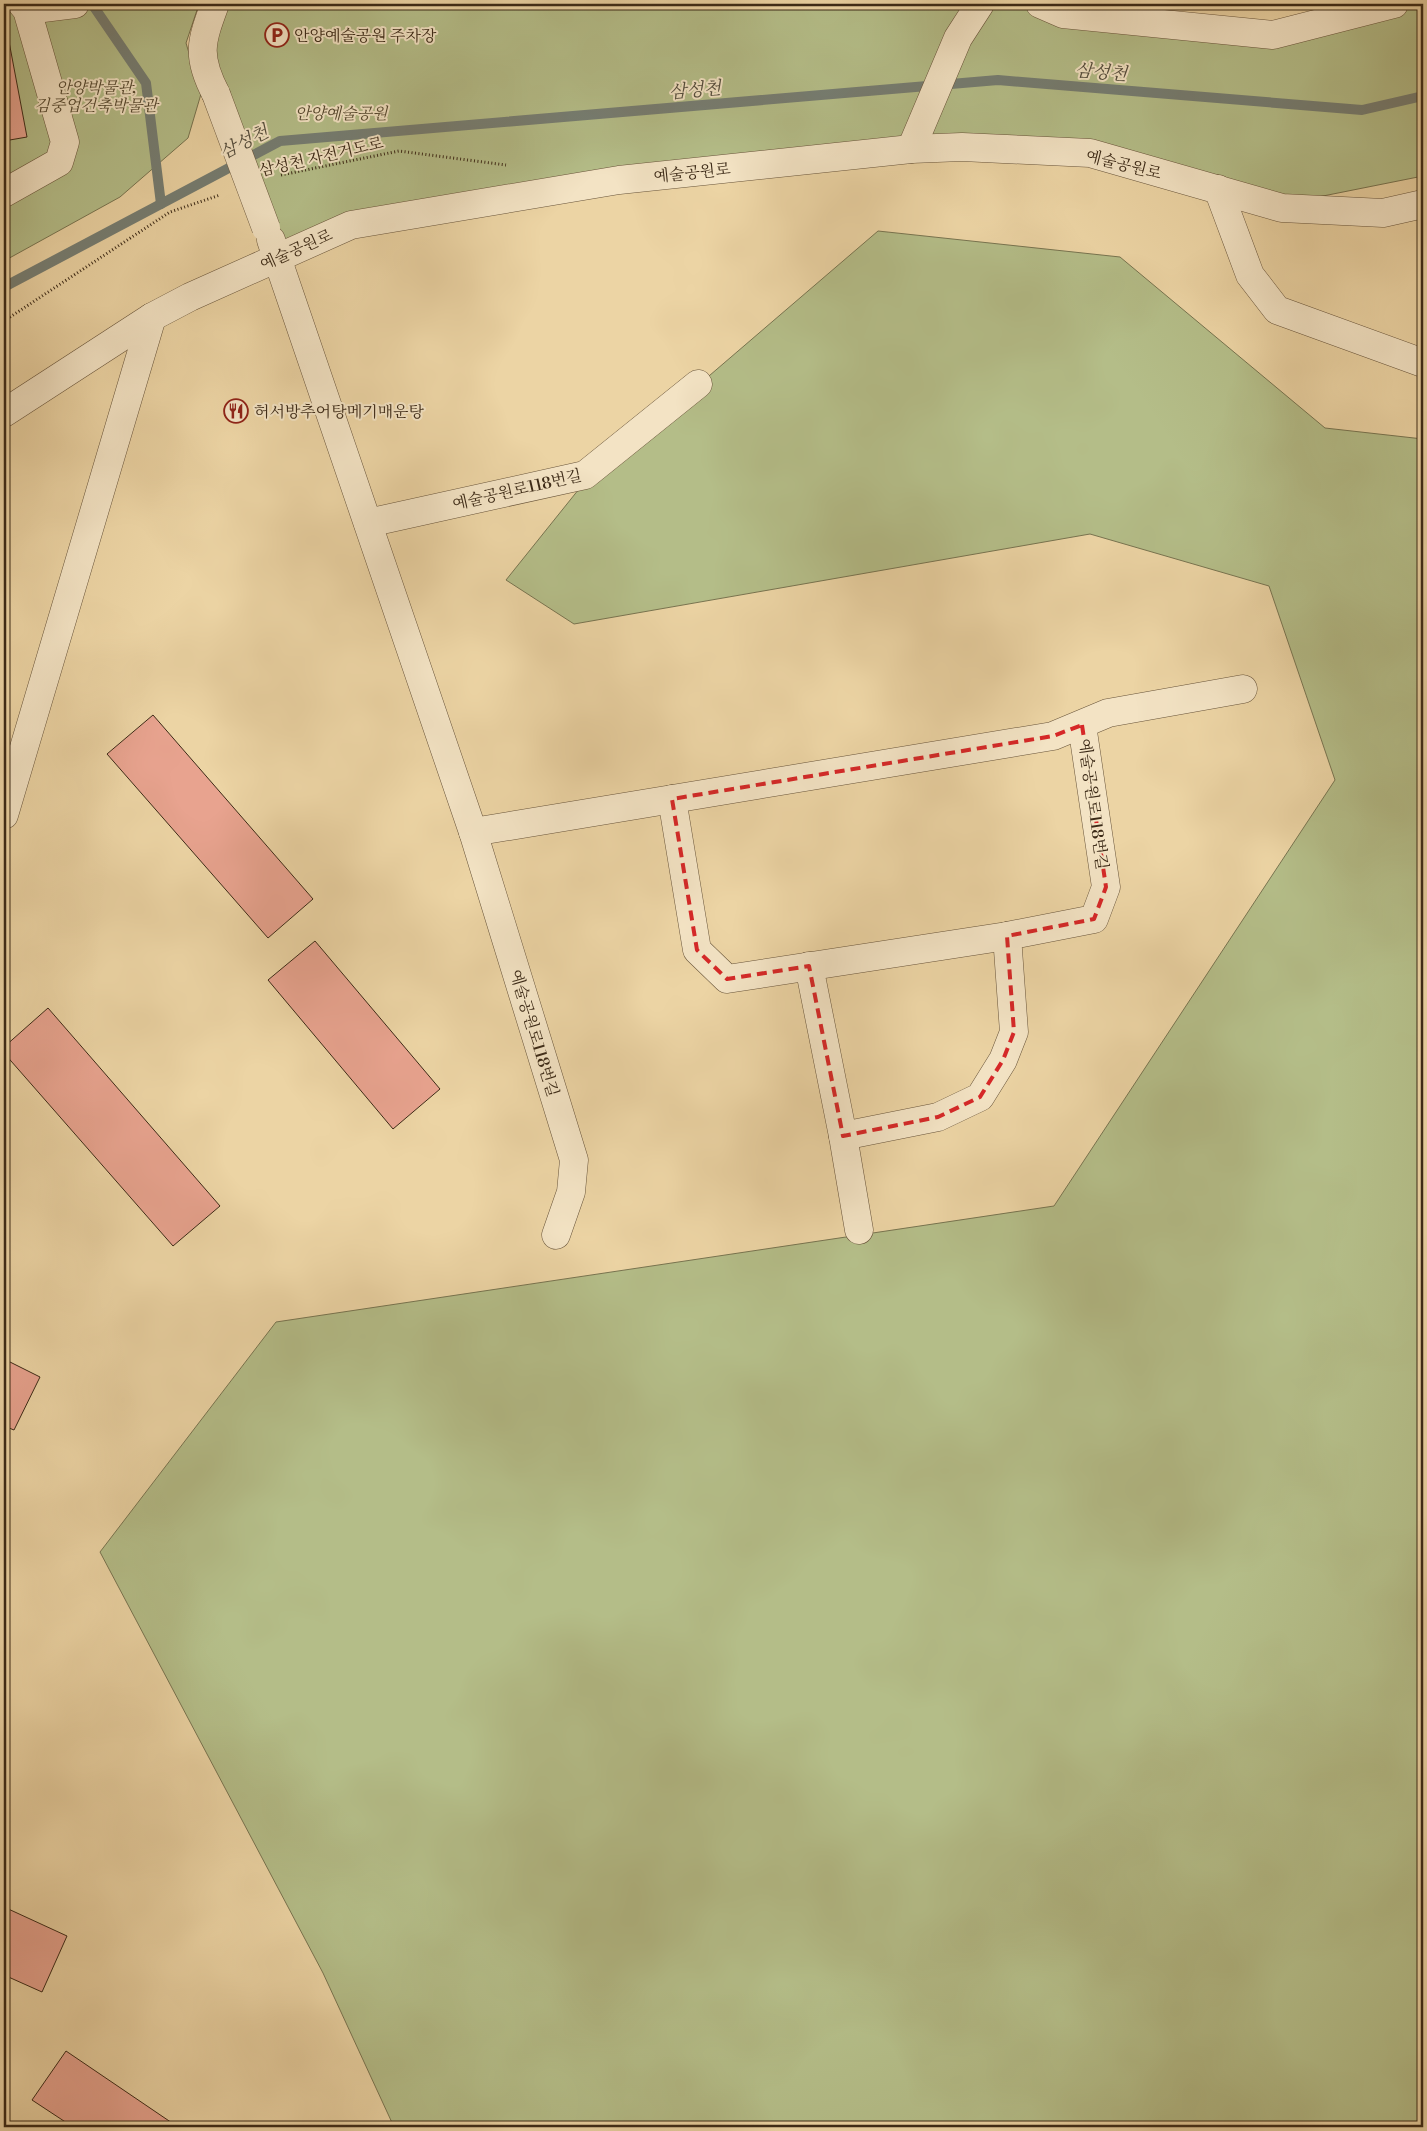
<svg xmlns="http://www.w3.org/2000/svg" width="1427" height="2131" viewBox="0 0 1427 2131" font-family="'Libre Bodoni','Noto Serif KR',serif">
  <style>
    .green { fill: #b4bd88; stroke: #787450 }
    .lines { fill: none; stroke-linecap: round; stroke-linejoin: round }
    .stream { stroke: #767e73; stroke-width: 10 }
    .building { fill: #e8a38f; stroke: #3c2a17 }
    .minor-casing { stroke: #68543a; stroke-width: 29 }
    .path { stroke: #3c2a17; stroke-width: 3; stroke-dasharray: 1 2.5; stroke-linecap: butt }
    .minor { stroke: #f3e3c4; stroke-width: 28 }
    .minor-bridge-casing { stroke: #68543a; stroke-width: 29; stroke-linecap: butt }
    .minor-bridge { stroke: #f3e3c4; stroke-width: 28 }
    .marked { fill: none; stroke: #d62828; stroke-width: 4; stroke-dasharray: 10 6; stroke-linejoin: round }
    .labels { text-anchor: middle; stroke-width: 4; stroke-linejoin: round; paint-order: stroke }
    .poi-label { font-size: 16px; fill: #3c2a17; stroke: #f3e3c4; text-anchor: start }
    .park-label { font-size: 16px; font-style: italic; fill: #54472e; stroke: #f3e3c4 }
    .street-label { font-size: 16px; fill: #3c2a17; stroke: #f3e3c4 }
    .water-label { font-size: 18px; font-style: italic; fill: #544d3d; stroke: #f3e3c4 }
  </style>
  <rect width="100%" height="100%" fill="#ecd4a4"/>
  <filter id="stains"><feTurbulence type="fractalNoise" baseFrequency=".004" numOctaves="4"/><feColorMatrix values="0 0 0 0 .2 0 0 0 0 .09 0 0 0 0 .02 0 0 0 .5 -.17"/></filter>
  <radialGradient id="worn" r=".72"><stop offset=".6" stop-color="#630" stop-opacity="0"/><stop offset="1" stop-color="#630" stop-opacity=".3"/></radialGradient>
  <g class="green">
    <polygon points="4,4 199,4 186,43 201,94 188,138 120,197 4,261"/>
    <polygon points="214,4 1050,4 1274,31 1381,4 1423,4 1423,176 1283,204 1090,149 619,176 278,254 216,90"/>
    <polygon points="878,231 1120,257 1325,428 1423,439 1423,2127 394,2127 323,1973 100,1552 276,1322 1054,1206 1335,780 1269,586 1090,534 574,624 506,580 583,484"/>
  </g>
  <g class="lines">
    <g class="stream">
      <polyline points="92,4 146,83 161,204"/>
      <polyline points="4,287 280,141 998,80 1362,110 1423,96"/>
    </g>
  </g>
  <g class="building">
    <polygon points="4,15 27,137 4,141"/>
    <polygon points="153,715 313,899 268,938 107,754"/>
    <polygon points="315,941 440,1089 393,1129 268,980"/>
    <polygon points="48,1008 220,1206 173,1246 4,1053 4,1047"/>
    <polygon points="4,1359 40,1377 14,1430 4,1426"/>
    <polygon points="4,1907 67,1936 42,1992 4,1975"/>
    <polygon points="66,2051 178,2127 73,2127 32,2100"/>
  </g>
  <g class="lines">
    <g class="minor-casing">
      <g id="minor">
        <path d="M215,4c-14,38 -19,52 1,90"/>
        <polyline points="1040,4 1063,14 1273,35 1394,4"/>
        <polyline points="27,10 75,4"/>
        <polyline points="911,149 958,38 980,4"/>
        <polyline points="1218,189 1250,275 1277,310 1423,363"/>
        <polyline points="4,193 59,162 65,142 27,10 22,4"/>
        <polyline points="271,240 473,832 574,1160 571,1192 556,1235"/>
        <polyline points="4,413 152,317 190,297 351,225 619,180 911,149 962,147 1090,153 1282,208 1383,213 1423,204"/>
        <polyline points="368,523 585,475 698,384"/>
        <polyline points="672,799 697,950 727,979 1007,936 1094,919 1106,887 1082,725"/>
        <polyline points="4,815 152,317"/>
        <polyline points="473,832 1053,736 1108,713 1243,689"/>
        <polyline points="809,966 843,1136 859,1230"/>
        <polyline points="843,1136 938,1117 980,1097 1003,1060 1014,1032 1007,936"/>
      </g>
    </g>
    <g class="path">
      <polyline points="281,175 399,151 506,165"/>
      <polyline points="4,321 170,212 220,195"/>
    </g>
    <use href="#minor" class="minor"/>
    <g class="minor-bridge-casing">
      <polyline id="minor-bridge" points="216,94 266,228"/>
    </g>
    <use href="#minor-bridge" class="minor-bridge"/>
  </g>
  <path class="marked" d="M1082,725l24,162 -12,32 -87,17 7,96 -11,28 -23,37 -42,20 -95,19 -34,-170 -82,13 -30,-29 -25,-151 381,-63z"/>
  <defs>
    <g id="parking-ring" transform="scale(1.25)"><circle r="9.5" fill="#f3e3c4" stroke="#8f2418" stroke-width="1.5"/><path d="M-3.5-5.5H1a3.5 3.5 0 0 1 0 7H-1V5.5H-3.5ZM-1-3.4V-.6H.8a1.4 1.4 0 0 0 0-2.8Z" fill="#8f2418"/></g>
    <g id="restaurant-ring" transform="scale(1.25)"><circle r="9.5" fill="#f3e3c4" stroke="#8f2418" stroke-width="1.5"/><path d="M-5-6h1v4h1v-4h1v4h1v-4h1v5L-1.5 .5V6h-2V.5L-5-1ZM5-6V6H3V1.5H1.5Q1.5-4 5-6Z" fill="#8f2418"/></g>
  </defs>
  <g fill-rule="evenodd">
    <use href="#parking-ring" x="277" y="35"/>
    <use href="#restaurant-ring" x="236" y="411"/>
  </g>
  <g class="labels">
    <g class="poi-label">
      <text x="294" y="41">안양예술공원 주차장</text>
      <text x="254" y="417">허서방추어탕메기매운탕</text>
    </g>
    <g class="park-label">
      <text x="96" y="93">안양박물관,<tspan x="96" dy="18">김중업건축박물관</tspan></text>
      <text x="341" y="119">안양예술공원</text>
    </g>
    <g class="street-label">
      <text transform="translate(321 156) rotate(-13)" y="6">삼성천 자전거도로</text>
      <text transform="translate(1124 164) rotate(14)" y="6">예술공원로</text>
      <text transform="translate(692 172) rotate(-6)" y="6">예술공원로</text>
      <text transform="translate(296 249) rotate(-24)" y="6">예술공원로</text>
      <text transform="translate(517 489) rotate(-13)" y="6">예술공원로118번길</text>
      <text transform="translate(1094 804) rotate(82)" y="6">예술공원로118번길</text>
      <text transform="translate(535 1033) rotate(73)" y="6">예술공원로118번길</text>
    </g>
    <g class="water-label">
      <text transform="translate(1101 72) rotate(5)" y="6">삼성천</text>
      <text transform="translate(695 90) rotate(-5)" y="6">삼성천</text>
      <text transform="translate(244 142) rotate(-27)" y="6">삼성천</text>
    </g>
  </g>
  <rect width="1427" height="2131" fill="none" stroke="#ecd4a4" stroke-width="20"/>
  <rect x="5" y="5" width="1417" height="2121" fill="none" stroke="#3c2a17" stroke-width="2.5"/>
  <rect x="10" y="10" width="1407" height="2111" fill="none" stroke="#3c2a17"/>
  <rect width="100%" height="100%" filter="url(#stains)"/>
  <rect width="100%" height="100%" fill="url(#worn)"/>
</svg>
